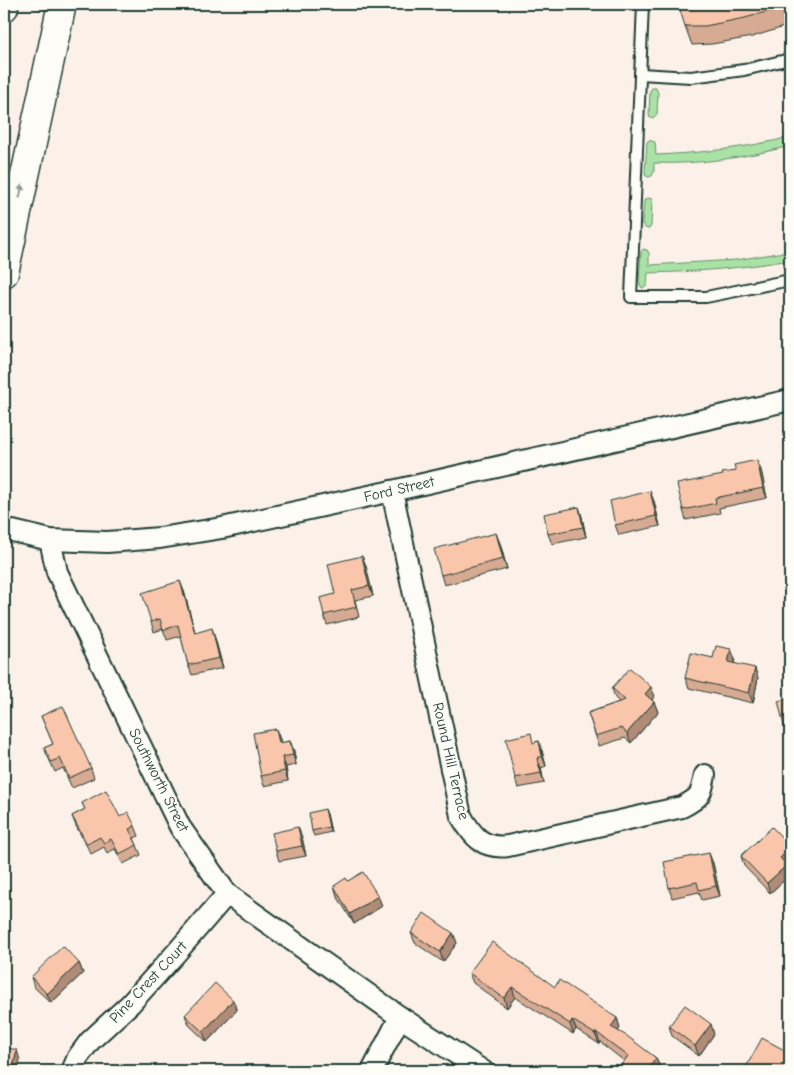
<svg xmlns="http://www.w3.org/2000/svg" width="794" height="1075" viewBox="0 0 794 1075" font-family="'Comic Neue',sans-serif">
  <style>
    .green { fill: #aae2a6; stroke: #64906d }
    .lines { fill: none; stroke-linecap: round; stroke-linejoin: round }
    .service-casing { stroke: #1f3d34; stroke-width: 14 }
    .minor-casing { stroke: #1f3d34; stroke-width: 24 }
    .motorway-casing { stroke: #1f3d34; stroke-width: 31 }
    .service { stroke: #fdfcf7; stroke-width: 10 }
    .minor { stroke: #fdfcf7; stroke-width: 20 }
    .motorway { stroke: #fdfcf7; stroke-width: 28 }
    .wall { fill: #d7aa93; stroke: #1f3d34 }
    .shaded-wall { fill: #af8b78; stroke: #1f3d34 }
    .building { fill: #fac6ab; stroke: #1f3d34 }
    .oneway { fill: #8e9c96 }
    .labels { text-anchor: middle; stroke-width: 4.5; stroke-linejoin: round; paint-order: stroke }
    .street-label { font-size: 15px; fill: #1f3d34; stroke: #fdfcf7 }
  </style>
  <rect width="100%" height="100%" fill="#fcf1e8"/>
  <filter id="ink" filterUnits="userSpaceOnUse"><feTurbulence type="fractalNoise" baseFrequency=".02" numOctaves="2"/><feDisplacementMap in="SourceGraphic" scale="10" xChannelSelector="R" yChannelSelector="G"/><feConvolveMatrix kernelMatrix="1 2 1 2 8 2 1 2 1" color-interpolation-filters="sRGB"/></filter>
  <g filter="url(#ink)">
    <g class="green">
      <polygon points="652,88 656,88 658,93 657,114 653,118 650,118 649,115 650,91"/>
      <path d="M790,137v9c-43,11 -91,19 -136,17v8l-2,5 -4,1 -2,-1 -1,-3 2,-31 2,-2 6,2 1,13c45,-2 90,-7 134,-18z"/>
      <polygon points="648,198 652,199 652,202 651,226 649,229 645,228 642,224 644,201 645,199"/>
      <path d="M643,249l4,1 2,3v12l87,-5 54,-9v9c-47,8 -93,12 -142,13l-1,13 -5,2 -2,-3 -1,-4 2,-29z"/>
    </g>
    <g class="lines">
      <g class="service-casing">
        <g id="service">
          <polyline points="643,4 631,297 706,297 790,280"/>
          <polyline points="640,74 691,77 744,70 790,59"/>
        </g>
      </g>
      <g class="minor-casing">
        <g id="minor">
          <path d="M392,491l69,325c12,21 22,33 47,30l174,-39c19,-10 19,-12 23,-32"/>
          <polyline points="4,529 50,540 107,542 160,538 222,528 392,491 790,400"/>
          <polyline points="50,540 57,572 180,827 227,894 400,1017 483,1071"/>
          <polyline points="72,1071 78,1057 90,1041 130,1004 176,953 227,894"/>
          <polyline points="372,1071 400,1017"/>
        </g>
      </g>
      <g class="motorway-casing">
        <g id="motorway">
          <polyline points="4,7 4,4"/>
          <polyline points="4,273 62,4"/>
        </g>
      </g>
      <use href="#service" class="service"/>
      <use href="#minor" class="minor"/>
      <use href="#motorway" class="motorway"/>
    </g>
    <g class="wall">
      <polygon points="790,4 790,25 752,37 712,44 692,45 685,26"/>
      <polygon points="761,470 767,498 719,508 720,513 686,520 683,510"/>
      <polygon points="654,501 660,526 619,535 615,525"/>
      <polygon points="579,507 582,517 586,537 552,544 548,534"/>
      <polygon points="500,543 507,569 444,585 441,575"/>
      <polygon points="362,556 366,566 373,596 355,600 359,617 327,625 324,615 335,594"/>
      <polygon points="184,591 195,633 215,638 223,668 192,675 188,665 181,636 167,640 163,629 154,632 151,622"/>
      <polygon points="713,658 735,659 734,663 758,678 753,703 689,688 685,678"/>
      <polygon points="612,688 655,696 652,700 654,702 658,712 631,743 625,738 599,746 588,713 619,702 615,698"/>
      <polygon points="41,716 91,768 94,778 72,788 63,768 55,772 44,748 53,744"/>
      <polygon points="280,739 281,743 290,741 294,751 296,765 286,767 288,781 264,786 261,776"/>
      <polygon points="539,741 542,751 546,766 541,768 544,783 518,788 515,778 535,742"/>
      <polygon points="82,803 135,826 139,836 134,838 141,855 123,864 115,849 107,853 104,847 91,854 76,826 72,816 85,809"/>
      <polygon points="327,814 331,832 314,836 312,831"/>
      <polygon points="302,837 306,856 279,861 276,851"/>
      <polygon points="741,856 786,865 790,875 770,893 744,866"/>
      <polygon points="713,863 720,896 702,900 699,892 672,898 669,888"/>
      <polygon points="348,881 378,896 382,906 354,924 337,896 334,886"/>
      <polygon points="411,933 453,933 457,943 443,962 415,943"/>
      <polygon points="79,963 83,973 51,1003 34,987 31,977"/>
      <polygon points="469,973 555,987 617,1018 620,1028 618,1031 656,1058 660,1068 658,1071 620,1071 619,1068 624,1061 600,1042 599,1044 576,1029 573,1034 515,997 507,1008 473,983"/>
      <polygon points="237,1010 207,1042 189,1025 185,1015"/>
      <polygon points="669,1026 714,1034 699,1056 672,1036"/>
    </g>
    <g class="shaded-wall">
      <polygon points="757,460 761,470 767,498 763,488"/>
      <polygon points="650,491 654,501 660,526 656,516"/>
      <polygon points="579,507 582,517 586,537 583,527"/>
      <polygon points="496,533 500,543 507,569 503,559"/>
      <polygon points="362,556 366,566 373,596 369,586"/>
      <polygon points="180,581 184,591 198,643 195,633"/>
      <polygon points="212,628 215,638 223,668 219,658"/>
      <polygon points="731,649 735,659 732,672 728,662"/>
      <polygon points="755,668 758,678 753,703 749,693"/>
      <polygon points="651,687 655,696 648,704 645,694"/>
      <polygon points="654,702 658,712 631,743 627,733"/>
      <polygon points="276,729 280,739 283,753 279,743"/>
      <polygon points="290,741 294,751 296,765 293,755"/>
      <polygon points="539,741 542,751 546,766 542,756"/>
      <polygon points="282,757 286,767 288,781 285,771"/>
      <polygon points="537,758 541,768 544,783 541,773"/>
      <polygon points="325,809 327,814 331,832 329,827"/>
      <polygon points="298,827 302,837 306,856 302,846"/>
      <polygon points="790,848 790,861 783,868 780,858"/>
      <polygon points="709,853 713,863 720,896 716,886"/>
      <polygon points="787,865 790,875 770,893 767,883"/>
      <polygon points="378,896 382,906 354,924 350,914"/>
      <polygon points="453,933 457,943 443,962 440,952"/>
      <polygon points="79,963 83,973 51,1003 47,994"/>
      <polygon points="512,987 515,997 507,1008 504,998"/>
      <polygon points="233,1000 237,1010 207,1042 203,1032"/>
      <polygon points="617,1018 620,1028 614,1037 611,1027"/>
      <polygon points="572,1020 576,1029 573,1034 570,1024"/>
      <polygon points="711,1024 714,1034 699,1056 695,1046"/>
      <polygon points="596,1032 600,1042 599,1044 595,1034"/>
      <polygon points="17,1050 20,1060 18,1071 12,1071"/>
      <polygon points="656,1058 660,1068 658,1071 647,1071"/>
      <polygon points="790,1058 790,1071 783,1071"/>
    </g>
    <g class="building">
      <polygon points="678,4 790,4 783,7 745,18 705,26 685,26"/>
      <polygon points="757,460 763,488 715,498 716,503 683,510 677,484 723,475 722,473 736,471 734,465"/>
      <polygon points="650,491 656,516 615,525 610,501"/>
      <polygon points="579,507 583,527 548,534 544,514"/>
      <polygon points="496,533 503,559 441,575 434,549"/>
      <polygon points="362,556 369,586 352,590 356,607 324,615 320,598 335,594 328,564"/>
      <polygon points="180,581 195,633 212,628 219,658 188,665 178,625 163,630 160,619 151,622 142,593"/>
      <polygon points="716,646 731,649 728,662 755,668 749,693 685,678 691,653 713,658"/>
      <polygon points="630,668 651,687 645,694 654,702 627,733 621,728 596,736 588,713 625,700 612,688"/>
      <polygon points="790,698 790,750 778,701"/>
      <polygon points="63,706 91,768 69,778 60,758 51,762 44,748 53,744 41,716"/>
      <polygon points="276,729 279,743 290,741 293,755 282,757 285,771 261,776 253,733"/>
      <polygon points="531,733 533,743 539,741 542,756 537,758 541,773 515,778 506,739"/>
      <polygon points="106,790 120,817 128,812 135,826 129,829 137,845 119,854 111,839 104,843 100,837 87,844 72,816 85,809 82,803"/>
      <polygon points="325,809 329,827 312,831 309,813"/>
      <polygon points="298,827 302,846 276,851 272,833"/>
      <polygon points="772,827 790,846 790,848 780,858 787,865 767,883 741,856"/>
      <polygon points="709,853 716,886 699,890 697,882 669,888 664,862"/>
      <polygon points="363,872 378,896 350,914 334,886 346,878 348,881"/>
      <polygon points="424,913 453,933 440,952 411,933"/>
      <polygon points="492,942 555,987 559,980 617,1018 611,1027 627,1036 656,1058 647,1071 622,1071 619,1068 628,1056 596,1032 595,1034 572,1020 570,1024 512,987 504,998 469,973"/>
      <polygon points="63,946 79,963 47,994 31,977"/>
      <polygon points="215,983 233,1000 203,1032 185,1015"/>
      <polygon points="685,1005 711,1024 695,1046 669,1026"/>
      <polygon points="762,1038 790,1053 790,1058 783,1071 748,1071 745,1069"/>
      <polygon points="4,1047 17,1050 12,1071 4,1071"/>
    </g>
    <defs><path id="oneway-solid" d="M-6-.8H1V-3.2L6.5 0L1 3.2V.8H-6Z" transform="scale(1.25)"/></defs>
    <use class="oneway" href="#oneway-solid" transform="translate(21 191) rotate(-78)"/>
  </g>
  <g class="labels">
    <g class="street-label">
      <text transform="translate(399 489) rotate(-13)" y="5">Ford Street</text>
      <text transform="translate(451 761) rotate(77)" y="5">Round Hill Terrace</text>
      <text transform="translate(159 780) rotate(63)" y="5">Southworth Street</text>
      <text transform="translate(148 982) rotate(-47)" y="5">Pine Crest Court</text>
    </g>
  </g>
  <rect width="794" height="1075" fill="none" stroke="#fdfcf7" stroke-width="20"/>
  <rect x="10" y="10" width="774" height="1055" fill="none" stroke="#1f3d34" stroke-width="2" filter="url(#ink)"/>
</svg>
